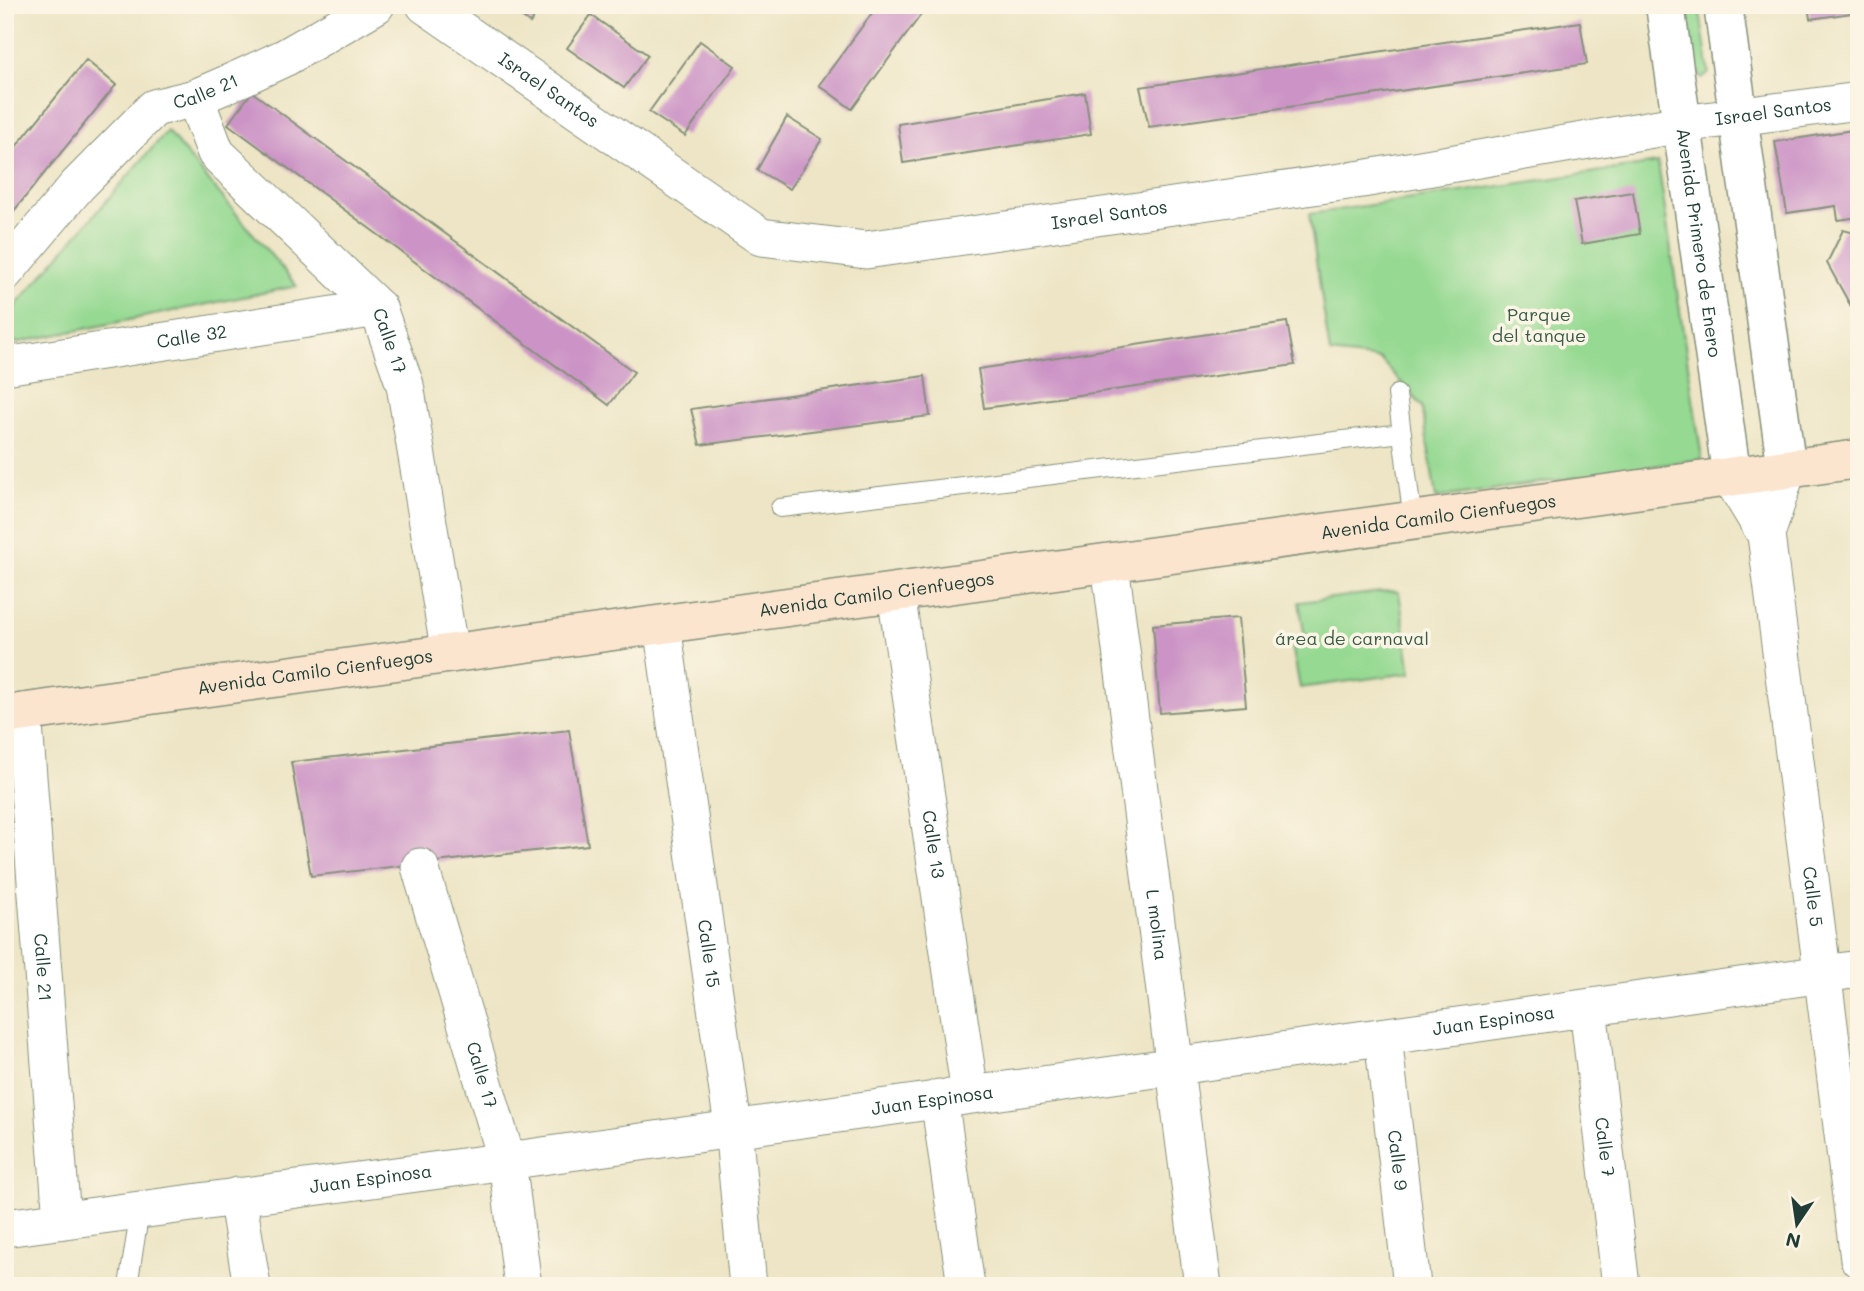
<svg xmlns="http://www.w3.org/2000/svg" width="1864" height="1291" viewBox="0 0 1864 1291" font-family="Mali,sans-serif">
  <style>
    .green { fill: #95d992; stroke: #5a8b63; stroke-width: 2 }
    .building { fill: #cc94c6 }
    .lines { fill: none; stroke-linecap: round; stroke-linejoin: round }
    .service-casing { stroke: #86917c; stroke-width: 20 }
    .minor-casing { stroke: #86917c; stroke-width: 39 }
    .tertiary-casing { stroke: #86917c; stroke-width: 41 }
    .secondary-casing { stroke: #86917c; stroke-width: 41 }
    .service { stroke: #fff; stroke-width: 18 }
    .minor { stroke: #fff; stroke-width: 37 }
    .tertiary { stroke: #fff; stroke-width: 38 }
    .secondary { stroke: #fbe5cf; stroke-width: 38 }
    .labels { text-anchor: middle; stroke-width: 7; stroke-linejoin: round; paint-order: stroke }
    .street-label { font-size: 18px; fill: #1f3d34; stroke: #fcf5e5 }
    .park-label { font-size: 18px; fill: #375c47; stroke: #fcf5e5 }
  </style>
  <rect width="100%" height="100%" fill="#fcf5e5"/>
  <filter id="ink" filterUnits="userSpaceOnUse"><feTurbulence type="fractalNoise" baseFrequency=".0143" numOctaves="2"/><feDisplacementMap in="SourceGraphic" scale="14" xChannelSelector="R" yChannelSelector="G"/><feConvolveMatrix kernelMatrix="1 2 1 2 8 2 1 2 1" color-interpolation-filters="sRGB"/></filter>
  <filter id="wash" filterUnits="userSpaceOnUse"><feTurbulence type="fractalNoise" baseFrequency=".00686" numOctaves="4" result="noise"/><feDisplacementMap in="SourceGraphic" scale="28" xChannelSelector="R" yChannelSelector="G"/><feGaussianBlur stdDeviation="1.57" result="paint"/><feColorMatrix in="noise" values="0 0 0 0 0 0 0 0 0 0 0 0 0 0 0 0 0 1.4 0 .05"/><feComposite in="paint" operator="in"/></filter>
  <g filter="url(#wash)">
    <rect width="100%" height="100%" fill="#ede5c5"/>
    <g class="green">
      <polygon points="1686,5 1699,5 1709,73 1702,79 1695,67"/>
      <polygon points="167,131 297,286 5,345 5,318"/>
      <polygon points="1658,163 1702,459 1436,498 1422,406 1380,359 1330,353 1309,214"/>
      <polygon points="1389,591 1399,592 1411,673 1300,688 1291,640 1305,638 1299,602"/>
    </g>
    <g id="blocks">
      <g class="building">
        <polygon points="504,5 543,5 530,23"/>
        <polygon points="878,5 928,5 852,109 819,85"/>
        <polygon points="1808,5 1859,5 1859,12 1810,19"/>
        <polygon points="591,15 648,55 624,88 567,48"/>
        <polygon points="1580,22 1587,64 1149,127 1140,87"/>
        <polygon points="700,41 735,66 685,136 649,112"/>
        <polygon points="86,60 116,85 5,222 5,160"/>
        <polygon points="252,92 634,372 609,405 228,124"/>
        <polygon points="1085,93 1091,134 903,163 898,124"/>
        <polygon points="787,117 822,139 790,189 757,170"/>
        <polygon points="1859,129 1859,217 1838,220 1836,206 1787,213 1775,142"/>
        <polygon points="1633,192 1640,234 1582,244 1574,201"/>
        <polygon points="1843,230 1859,234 1859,336 1853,334 1854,312 1827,263"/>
        <polygon points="1287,322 1295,365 984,408 978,369"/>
        <polygon points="925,376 930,416 700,445 691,409"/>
        <polygon points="1238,618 1246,706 1160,713 1153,625"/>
        <polygon points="569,730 588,845 311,876 291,762"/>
      </g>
    </g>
  </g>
  <g filter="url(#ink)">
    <use href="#blocks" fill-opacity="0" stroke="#86917c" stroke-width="2"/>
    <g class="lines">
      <g class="service-casing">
        <g id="service">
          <polyline points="1397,394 1413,522"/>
          <polyline points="780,508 1402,433"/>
          <polyline points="128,1286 140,1210"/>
        </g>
      </g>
      <g class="minor-casing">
        <g id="minor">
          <path id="s1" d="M425,5l336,232 105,13 496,-71 320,-55 177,-23"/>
          <path id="s2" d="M195,98l21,55 162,155 27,77 45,269"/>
          <path id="s3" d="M5,272l72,-86 77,-78 41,-10 46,-20 45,-21 90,-52"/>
          <path id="s4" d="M5,366l373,-58"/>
          <path id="s5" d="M1732,479l34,56 93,724"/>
          <polyline points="1766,535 1787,470"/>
          <path id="s6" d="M1110,564l93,722"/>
          <path id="s7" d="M896,593l74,501"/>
          <path id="s8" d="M662,625l71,502 15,159"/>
          <path id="s9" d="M23,712l39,508"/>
          <path id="s10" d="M420,867l87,294 16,125"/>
          <path id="s11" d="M1588,1008l33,278"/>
          <path id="s12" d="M1383,1037l29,249"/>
          <polyline points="939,1098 966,1286"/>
          <polyline points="237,1196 252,1286"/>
          <path id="s13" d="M5,1228l502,-67 1352,-192"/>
        </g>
      </g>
      <g class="tertiary-casing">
        <g id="tertiary">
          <path id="s14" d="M1665,5l67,474"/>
          <polyline points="1723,5 1787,470"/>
        </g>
      </g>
      <g class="secondary-casing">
        <g id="secondary">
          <path id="s15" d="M5,715l1854,-256"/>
        </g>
      </g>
      <use href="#service" class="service"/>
      <use href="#minor" class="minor"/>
      <use href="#tertiary" class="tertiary"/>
      <use href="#secondary" class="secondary"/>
    </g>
  </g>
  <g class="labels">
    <g class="street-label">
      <text dy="6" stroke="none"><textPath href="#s3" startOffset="276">Calle 21</textPath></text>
      <text dy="6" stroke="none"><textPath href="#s1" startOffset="150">Israel Santos</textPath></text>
      <text dy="6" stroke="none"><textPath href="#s1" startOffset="1432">Israel Santos</textPath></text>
      <text dy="6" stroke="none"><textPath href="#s1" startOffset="760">Israel Santos</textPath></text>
      <text dy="6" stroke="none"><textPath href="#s14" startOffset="240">Avenida Primero de Enero</textPath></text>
      <text dy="6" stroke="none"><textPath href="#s4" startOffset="189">Calle 32</textPath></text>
      <text dy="6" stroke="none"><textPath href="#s2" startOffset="318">Calle 17</textPath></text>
      <text dy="6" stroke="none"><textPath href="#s15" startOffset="1447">Avenida Camilo Cienfuegos</textPath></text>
      <text dy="6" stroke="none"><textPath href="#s15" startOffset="880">Avenida Camilo Cienfuegos</textPath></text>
      <text dy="6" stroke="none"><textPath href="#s15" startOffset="313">Avenida Camilo Cienfuegos</textPath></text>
      <text dy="6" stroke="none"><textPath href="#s7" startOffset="254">Calle 13</textPath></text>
      <text dy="6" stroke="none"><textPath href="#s5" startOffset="430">Calle 5</textPath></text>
      <text dy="6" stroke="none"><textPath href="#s6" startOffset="364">L molina</textPath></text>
      <text dy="6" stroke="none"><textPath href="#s8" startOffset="332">Calle 15</textPath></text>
      <text dy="6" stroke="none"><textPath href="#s9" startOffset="256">Calle 21</textPath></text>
      <text dy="6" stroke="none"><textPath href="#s13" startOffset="1503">Juan Espinosa</textPath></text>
      <text dy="6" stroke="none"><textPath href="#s10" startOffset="217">Calle 17</textPath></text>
      <text dy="6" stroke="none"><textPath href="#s13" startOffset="936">Juan Espinosa</textPath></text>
      <text dy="6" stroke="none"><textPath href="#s11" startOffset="140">Calle 7</textPath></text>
      <text dy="6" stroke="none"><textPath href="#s12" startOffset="124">Calle 9</textPath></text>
      <text dy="6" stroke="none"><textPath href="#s13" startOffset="369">Juan Espinosa</textPath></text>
    </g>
    <g class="park-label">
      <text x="1539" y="321">Parque<tspan x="1539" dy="21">del tanque</tspan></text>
      <text x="1352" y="645">área de carnaval</text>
    </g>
  </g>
  <rect width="1864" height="1291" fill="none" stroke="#fcf5e5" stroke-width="28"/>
  <g transform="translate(1797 1224) rotate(193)" stroke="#fcf5e5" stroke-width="5" paint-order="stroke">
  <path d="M0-5L12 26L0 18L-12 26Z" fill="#1f3d34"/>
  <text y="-10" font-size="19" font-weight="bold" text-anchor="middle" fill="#1f3d34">N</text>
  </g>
</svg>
